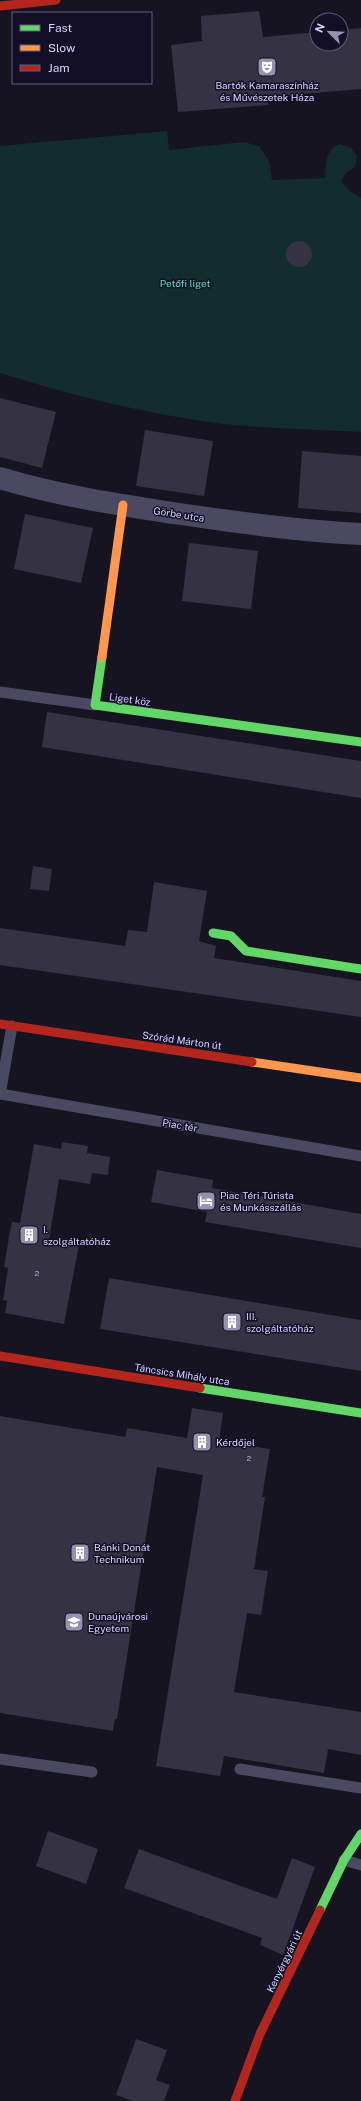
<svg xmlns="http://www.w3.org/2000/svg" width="361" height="2101" viewBox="0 0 361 2101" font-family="'Public Sans',sans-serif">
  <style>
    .green { fill: #132c2d }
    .building { fill: #343243 }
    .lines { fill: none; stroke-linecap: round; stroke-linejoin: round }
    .lane { stroke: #4a4962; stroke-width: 11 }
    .street { stroke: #4a4962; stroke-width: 22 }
    .fast { stroke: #63d668; stroke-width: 9 }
    .slow { stroke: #ff974d; stroke-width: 9 }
    .jam { stroke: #b3261e; stroke-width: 9 }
    .labels { text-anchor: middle; stroke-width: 3; stroke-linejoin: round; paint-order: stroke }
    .number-label { font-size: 8px; fill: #b0acd0 }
    .poi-label { font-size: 10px; fill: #d9d4ff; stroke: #130f26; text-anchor: start }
    .park-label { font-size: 10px; fill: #5fe0c0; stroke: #130f26 }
    .street-label { font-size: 10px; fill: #d9d4ff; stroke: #130f26 }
  </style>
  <rect width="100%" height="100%" fill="#161421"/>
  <path class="green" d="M167,131l2,19 75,-8 15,4 10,15 3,19 53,-2c2,-14 -1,-28 15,-34l11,4 6,8 -2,11 -8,5 -6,9 10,11 10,6v234c-48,-3 -98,-3 -145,-9 -74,-10 -146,-28 -216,-50v-227z"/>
  <g class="building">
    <polygon points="259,11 263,37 317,32 317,44 341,44 341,30 361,28 361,89 267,97 268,105 178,112 171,45 202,41 201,16"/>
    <circle cx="299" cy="254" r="13"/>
    <polygon points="0,398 56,412 42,468 0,457"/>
    <polygon points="145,430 213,441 204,496 136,486"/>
    <polygon points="302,451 361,456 361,513 298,508"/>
    <polygon points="25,514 93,528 81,583 14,569"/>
    <polygon points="189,543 258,551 251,609 182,601"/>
    <polygon points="47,712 361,761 361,798 42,747"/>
    <polygon points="33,866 52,869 49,891 30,889"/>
    <polygon points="154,882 207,891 199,941 216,946 214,958 361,981 361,1017 0,965 0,928 125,946 128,930 147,932"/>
    <polygon points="62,1142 88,1146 87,1153 110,1157 108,1175 92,1173 90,1184 59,1179 49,1240 79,1245 64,1324 5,1313 7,1301 3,1300 8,1268 4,1267 10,1231 12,1222 20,1223 34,1144 61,1149"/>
    <polygon points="157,1170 213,1180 212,1188 361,1214 361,1248 205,1222 207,1212 151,1202"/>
    <polygon points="109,1278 361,1320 361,1371 100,1329"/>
    <polygon points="192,1408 223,1413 219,1441 270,1449 262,1497 265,1497 254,1569 268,1571 261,1615 247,1613 234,1692 361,1712 361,1755 328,1749 324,1773 224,1756 220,1776 156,1766 203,1475 157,1467 117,1719 115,1719 113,1731 0,1713 0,1416 125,1437 127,1428 187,1438"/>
    <polygon points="48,1831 98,1849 86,1884 36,1866"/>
    <polygon points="139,1849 277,1899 292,1858 315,1867 283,1955 260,1945 262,1938 124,1888"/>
    <polygon points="136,2039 167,2050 156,2080 170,2085 164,2101 133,2101 116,2095"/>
  </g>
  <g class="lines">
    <g class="lane">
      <polyline points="0,692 95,705"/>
      <polyline points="0,1094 361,1156"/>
      <polyline points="0,1094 12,1026"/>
      <polyline points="0,1759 92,1772"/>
      <polyline points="240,1769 361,1788"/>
      <polyline points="344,1860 361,1865"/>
    </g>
    <path class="street" d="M0,478c56,17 115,26 173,35 62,9 125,18 188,21"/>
    <g class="fast">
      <polyline points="102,657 95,705 361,742"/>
      <polyline points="213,933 231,936 246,951 361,969"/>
      <polyline points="200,1388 361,1413"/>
      <polyline points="320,1910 344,1860 361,1834"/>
    </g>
    <g class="slow">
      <polyline points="102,657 123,505"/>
      <polyline points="252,1062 361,1078"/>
    </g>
    <g class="jam">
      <polyline points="0,6 56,0"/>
      <polyline points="0,1024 252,1062"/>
      <polyline points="0,1356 200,1388"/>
      <polyline points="235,2101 260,2034 320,1910"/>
    </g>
  </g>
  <defs>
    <g id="theatre-square" transform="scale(1)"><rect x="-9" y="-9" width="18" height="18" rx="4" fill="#9591b1" stroke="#130f26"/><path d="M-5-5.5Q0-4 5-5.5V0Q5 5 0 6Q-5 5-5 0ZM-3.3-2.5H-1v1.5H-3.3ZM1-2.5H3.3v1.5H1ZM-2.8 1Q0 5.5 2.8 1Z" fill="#fff"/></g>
    <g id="hotel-square" transform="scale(1)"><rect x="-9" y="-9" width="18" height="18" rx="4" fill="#9591b1" stroke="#130f26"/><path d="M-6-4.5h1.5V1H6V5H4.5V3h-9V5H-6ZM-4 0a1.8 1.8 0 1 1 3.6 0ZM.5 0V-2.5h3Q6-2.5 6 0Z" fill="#fff"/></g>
    <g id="building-square" transform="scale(1)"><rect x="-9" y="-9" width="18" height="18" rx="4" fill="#9591b1" stroke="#130f26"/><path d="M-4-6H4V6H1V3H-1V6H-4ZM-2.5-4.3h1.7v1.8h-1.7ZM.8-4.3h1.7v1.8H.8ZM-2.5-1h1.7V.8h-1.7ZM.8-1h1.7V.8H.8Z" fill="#fff"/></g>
    <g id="university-square" transform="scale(1)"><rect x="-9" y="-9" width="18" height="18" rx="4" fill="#9591b1" stroke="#130f26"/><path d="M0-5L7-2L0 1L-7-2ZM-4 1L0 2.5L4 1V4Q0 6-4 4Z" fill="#fff"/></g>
  </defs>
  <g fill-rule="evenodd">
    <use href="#theatre-square" x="267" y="67"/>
    <use href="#hotel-square" x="206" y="1201"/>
    <use href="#building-square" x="29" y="1235"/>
    <use href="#building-square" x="232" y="1322"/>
    <use href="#building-square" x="202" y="1442"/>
    <use href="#building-square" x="80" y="1553"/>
    <use href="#university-square" x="74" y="1622"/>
  </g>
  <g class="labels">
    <g class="number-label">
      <text x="37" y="1276">2</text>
      <text x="249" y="1461">2</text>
    </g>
    <g class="poi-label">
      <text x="267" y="89" text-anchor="middle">Bartók Kamaraszínház<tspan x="267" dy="12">és Művészetek Háza</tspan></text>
      <text x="220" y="1199">Piac Téri Túrista<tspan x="220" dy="12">és Munkásszállás</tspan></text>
      <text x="43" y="1233">I.<tspan x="43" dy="12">szolgáltatóház</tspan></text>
      <text x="246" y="1320">III.<tspan x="246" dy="12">szolgáltatóház</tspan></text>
      <text x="216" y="1446">Kérdőjel</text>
      <text x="94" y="1551">Bánki Donát<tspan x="94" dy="12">Technikum</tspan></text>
      <text x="88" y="1620">Dunaújvárosi<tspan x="88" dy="12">Egyetem</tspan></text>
    </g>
    <g class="park-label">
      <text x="185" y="287">Petőfi liget</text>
    </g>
    <g class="street-label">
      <text transform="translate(179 514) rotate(9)" y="4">Görbe utca</text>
      <text transform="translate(130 699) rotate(8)" y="4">Liget köz</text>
      <text transform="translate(182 1040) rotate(8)" y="4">Szórád Márton út</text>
      <text transform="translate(180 1125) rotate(10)" y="4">Piac tér</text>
      <text transform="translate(182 1374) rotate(9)" y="4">Táncsics Mihály utca</text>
      <text transform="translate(284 1961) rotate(-64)" y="4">Kenyérgyári út</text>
    </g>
  </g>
  <rect x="12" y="12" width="140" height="72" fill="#130f26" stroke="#625e7d"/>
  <rect x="20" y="25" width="20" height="6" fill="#63d668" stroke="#625e7d"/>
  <text x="48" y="32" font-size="12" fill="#d9d4ff">Fast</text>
  <rect x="20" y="45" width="20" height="6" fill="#ff974d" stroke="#625e7d"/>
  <text x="48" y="52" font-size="12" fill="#d9d4ff">Slow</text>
  <rect x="20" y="65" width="20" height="6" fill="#b3261e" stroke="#625e7d"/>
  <text x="48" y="72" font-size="12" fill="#d9d4ff">Jam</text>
  <g transform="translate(329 32) rotate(294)"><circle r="19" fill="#130f26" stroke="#625e7d"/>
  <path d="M0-3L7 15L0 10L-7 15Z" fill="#9591b1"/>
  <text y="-6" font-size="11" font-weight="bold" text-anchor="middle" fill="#d9d4ff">N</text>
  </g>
</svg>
